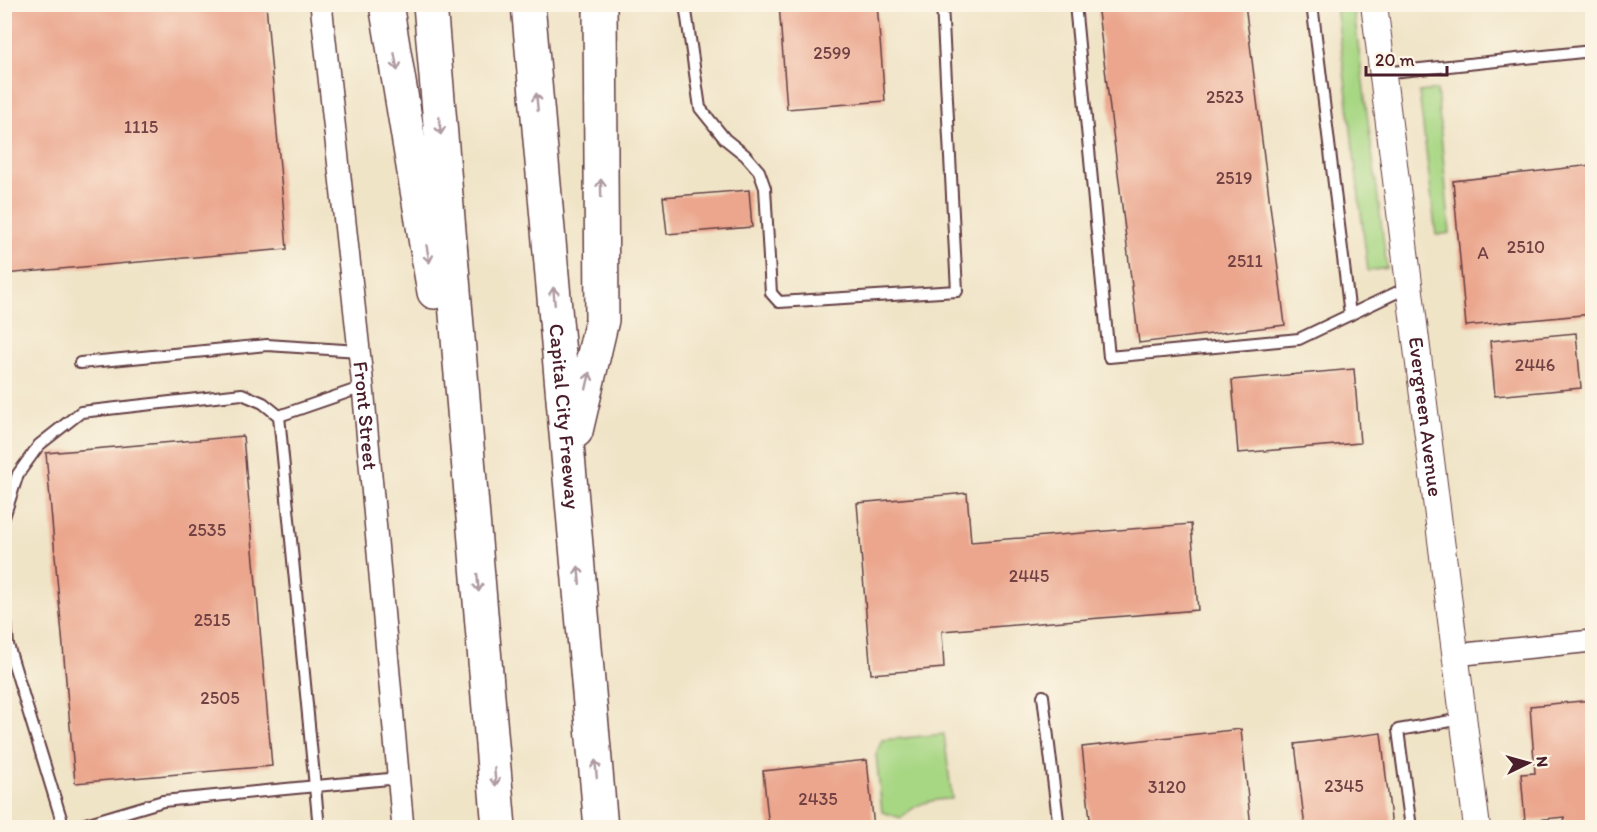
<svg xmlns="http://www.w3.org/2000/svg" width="1597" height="832" viewBox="0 0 1597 832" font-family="Itim,sans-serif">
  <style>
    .green { fill: #a8d784; stroke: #797b58; stroke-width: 1.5 }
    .building { fill: #eba68d }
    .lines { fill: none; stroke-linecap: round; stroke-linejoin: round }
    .service-casing { stroke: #633d42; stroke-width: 14 }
    .minor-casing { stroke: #633d42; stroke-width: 24 }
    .tertiary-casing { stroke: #633d42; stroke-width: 28 }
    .motorway-casing { stroke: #633d42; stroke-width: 36 }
    .service { stroke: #fff; stroke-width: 10 }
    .minor { stroke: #fff; stroke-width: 21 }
    .tertiary { stroke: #fff; stroke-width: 26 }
    .motorway { stroke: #fff; stroke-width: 33 }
    .oneway { stroke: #ae9aa0 }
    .labels { text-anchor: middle; stroke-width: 4.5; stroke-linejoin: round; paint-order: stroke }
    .number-label { font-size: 18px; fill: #724144 }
    .street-label { font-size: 21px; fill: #4a1f2b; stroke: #fcf5e5 }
  </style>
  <rect width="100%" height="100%" fill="#fcf5e5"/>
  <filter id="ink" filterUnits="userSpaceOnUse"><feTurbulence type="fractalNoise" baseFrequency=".0167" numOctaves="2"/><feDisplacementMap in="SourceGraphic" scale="12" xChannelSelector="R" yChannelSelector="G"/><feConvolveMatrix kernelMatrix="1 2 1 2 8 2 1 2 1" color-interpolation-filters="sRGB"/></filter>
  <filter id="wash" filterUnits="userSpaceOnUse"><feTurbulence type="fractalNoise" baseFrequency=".008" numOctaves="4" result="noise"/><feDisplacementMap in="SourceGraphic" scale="24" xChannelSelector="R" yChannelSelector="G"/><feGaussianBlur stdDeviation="1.35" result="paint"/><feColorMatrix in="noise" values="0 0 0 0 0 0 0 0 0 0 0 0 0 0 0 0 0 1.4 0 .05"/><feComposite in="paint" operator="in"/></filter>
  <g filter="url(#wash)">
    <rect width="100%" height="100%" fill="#f0e4c7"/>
    <g class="green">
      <polygon points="1336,5 1353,5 1387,268 1368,271"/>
      <polygon points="1437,90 1450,233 1436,235 1419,92"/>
      <path d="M944,734l8,65c-21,0 -36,4 -51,19l-19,-6 -6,-58 6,-14z"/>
    </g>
    <g id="blocks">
      <g class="building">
        <polygon points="4,4 266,4 287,249 4,274"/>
        <polygon points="779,4 877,4 885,101 787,109"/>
        <polygon points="1097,4 1245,4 1285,325 1139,343"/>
        <polygon points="1592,165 1592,314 1466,326 1453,181"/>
        <polygon points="749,190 752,227 667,234 663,197"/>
        <polygon points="1576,333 1581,388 1495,396 1490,341"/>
        <polygon points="1354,369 1360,443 1238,453 1232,380"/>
        <polygon points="243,436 272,766 75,783 46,453"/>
        <polygon points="967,493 971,542 1191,524 1198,610 942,631 944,668 871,674 857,503"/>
        <polygon points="1592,700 1592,828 1565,828 1564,817 1525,821 1521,774 1535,773 1530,706"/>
        <polygon points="1241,729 1251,828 1091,828 1082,747"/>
        <polygon points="1381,733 1392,828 1305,828 1295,744"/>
        <polygon points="867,760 874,828 769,828 763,771"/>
      </g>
    </g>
  </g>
  <g filter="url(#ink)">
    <use href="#blocks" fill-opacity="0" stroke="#633d42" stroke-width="1.5"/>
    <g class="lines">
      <g class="service-casing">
        <g id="service">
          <polyline points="685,4 700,108 725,139 745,155 759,171 765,188 771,293 779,302 957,291 942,4"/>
          <polyline points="1075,4 1109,357 1299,339 1408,287"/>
          <polyline points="1312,4 1350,315"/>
          <polyline points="1382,73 1592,51"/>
          <polyline points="80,363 267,345 359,351"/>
          <polyline points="279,416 363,387"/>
          <polyline points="4,517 18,474 39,445 81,412 242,394 263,403 279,416 319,828"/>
          <polyline points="4,597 8,645 64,828"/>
          <polyline points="1043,696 1059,828"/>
          <polyline points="72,828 163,801 399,778"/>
          <polyline points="1411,828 1398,730 1463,719"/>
        </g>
      </g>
      <g class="minor-casing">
        <g id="minor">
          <path id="s1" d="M321,4l42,383 40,441"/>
          <polyline points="1455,655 1592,641"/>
        </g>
      </g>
      <g class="tertiary-casing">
        <g id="tertiary">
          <path id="s2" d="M1374,4l103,824"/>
        </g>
      </g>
      <g class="motorway-casing">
        <g id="motorway">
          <polyline points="386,4 434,292"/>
          <polyline points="430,4 499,828"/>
          <path id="s3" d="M528,4l73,824"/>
          <polyline points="576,431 602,320 600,4"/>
        </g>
      </g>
      <use href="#service" class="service"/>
      <use href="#minor" class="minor"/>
      <use href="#tertiary" class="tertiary"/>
      <use href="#motorway" class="motorway"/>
    </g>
    <defs><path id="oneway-shaft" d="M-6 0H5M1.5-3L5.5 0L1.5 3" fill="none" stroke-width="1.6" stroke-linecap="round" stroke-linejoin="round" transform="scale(1.5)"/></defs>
    <g class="oneway">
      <use href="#oneway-shaft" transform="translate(396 62) rotate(80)"/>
      <use href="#oneway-shaft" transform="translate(537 102) rotate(-95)"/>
      <use href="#oneway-shaft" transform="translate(440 126) rotate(85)"/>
      <use href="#oneway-shaft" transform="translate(601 188) rotate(-91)"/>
      <use href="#oneway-shaft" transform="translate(428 254) rotate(80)"/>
      <use href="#oneway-shaft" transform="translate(554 296) rotate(-95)"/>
      <use href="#oneway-shaft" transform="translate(588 381) rotate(-77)"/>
      <use href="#oneway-shaft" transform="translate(579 575) rotate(-95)"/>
      <use href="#oneway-shaft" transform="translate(478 583) rotate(85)"/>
      <use href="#oneway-shaft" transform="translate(596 769) rotate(-95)"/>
      <use href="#oneway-shaft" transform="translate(495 777) rotate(85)"/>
    </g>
  </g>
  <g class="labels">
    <g class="number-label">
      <text x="832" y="59">2599</text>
      <text x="1225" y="103">2523</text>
      <text x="141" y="133">1115</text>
      <text x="1234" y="184">2519</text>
      <text x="1526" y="253">2510</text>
      <text x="1483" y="259">A</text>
      <text x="1245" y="267">2511</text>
      <text x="1535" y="371">2446</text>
      <text x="207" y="536">2535</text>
      <text x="1029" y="582">2445</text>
      <text x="212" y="626">2515</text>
      <text x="220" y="704">2505</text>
      <text x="1344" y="792">2345</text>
      <text x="1167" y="793">3120</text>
      <text x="818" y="805">2435</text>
    </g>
    <g class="street-label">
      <text dy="7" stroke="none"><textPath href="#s1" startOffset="414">Front Street</textPath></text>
      <text dy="7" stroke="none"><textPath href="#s3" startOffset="414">Capital City Freeway</textPath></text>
      <text dy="7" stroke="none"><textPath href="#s2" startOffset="416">Evergreen Avenue</textPath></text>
    </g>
  </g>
  <rect width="1597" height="832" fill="none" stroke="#fcf5e5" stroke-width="24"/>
  <g transform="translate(1528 763) rotate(85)" stroke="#fcf5e5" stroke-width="4.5" paint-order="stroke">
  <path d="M0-4.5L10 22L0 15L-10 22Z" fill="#4a1f2b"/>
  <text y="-9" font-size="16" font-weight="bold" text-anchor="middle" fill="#4a1f2b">N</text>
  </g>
  <path d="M1366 66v9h81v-9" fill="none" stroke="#4a1f2b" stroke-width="3"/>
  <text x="1375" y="66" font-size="18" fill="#4a1f2b" stroke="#fcf5e5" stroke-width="4.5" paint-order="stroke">20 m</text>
</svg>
